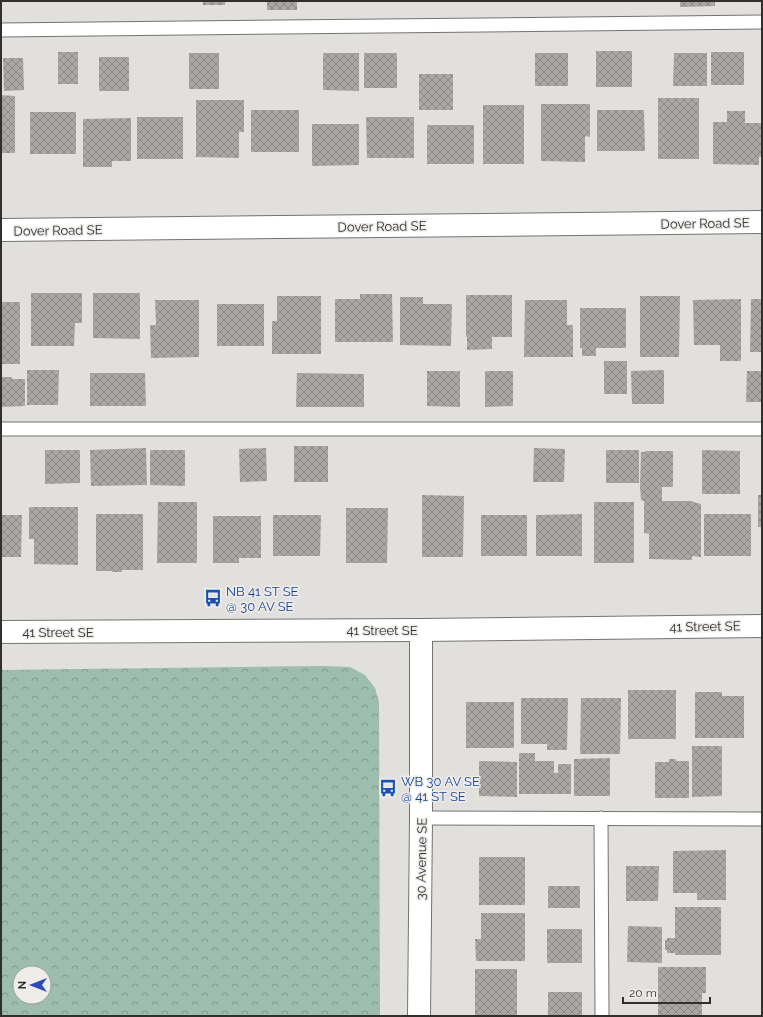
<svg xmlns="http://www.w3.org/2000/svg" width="763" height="1017" viewBox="0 0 763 1017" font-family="Raleway,sans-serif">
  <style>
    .forest { fill: url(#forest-crowns); fill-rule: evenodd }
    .building { fill: url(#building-cross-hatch) }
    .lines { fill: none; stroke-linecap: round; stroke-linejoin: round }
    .service-casing { stroke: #747370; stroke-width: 15 }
    .minor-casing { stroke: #747370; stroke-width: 24 }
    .service { stroke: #fff; stroke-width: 13 }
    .minor { stroke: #fff; stroke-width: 22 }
    .labels { text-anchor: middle; stroke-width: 3; stroke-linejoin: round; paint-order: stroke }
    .street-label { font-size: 13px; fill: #302f2e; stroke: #efedea }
    .transit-label { font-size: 13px; fill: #164399; stroke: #efedea; text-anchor: start }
  </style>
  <defs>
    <pattern id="forest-crowns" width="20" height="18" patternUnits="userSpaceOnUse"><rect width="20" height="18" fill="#9dbdae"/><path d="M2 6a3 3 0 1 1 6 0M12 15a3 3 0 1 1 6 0" fill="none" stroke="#809a8e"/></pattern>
    <pattern id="building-cross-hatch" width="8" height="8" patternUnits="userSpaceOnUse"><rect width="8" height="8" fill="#a9a8a5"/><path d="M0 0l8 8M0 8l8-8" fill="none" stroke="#8a8987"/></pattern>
  </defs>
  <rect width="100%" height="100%" fill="#e2e0dd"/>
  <path class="forest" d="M324,666l26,1 15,8 10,13 4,14 1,314h-379v-346zM20,973h24v24h-24z"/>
  <g class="building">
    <rect x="203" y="1" width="22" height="4"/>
    <rect x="267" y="1" width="30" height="9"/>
    <polygon points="680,1 715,1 715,6 680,7"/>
    <rect x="596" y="51" width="36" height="36"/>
    <rect x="58" y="52" width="20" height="32"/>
    <rect x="711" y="52" width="33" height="33"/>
    <rect x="189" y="53" width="30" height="36"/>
    <polygon points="323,53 359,53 359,91 323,90"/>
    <rect x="364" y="53" width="33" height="35"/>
    <rect x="535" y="53" width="33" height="33"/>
    <polygon points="674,53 707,53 707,86 673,86"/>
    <rect x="99" y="57" width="30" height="34"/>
    <polygon points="3,58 23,58 24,90 4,91"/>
    <rect x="419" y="74" width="34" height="36"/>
    <polygon points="1,95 15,96 15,153 1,153"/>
    <rect x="658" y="98" width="41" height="61"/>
    <polygon points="196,100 244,100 244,132 239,132 239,158 196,157"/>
    <polygon points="541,104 590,104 590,137 585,136 585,162 541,161"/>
    <rect x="483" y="105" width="41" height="59"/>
    <rect x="251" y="110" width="48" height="42"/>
    <polygon points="597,110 644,110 645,151 597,151"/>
    <polygon points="727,111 745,111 745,123 762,123 762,157 759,157 759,165 713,164 713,122 727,122"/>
    <rect x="30" y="112" width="46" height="42"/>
    <rect x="137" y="117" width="46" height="42"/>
    <polygon points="366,117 414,117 414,158 367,158"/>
    <polygon points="131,118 131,161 112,161 112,167 83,167 83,119"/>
    <polygon points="312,124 359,124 359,165 312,166"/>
    <rect x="427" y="125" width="47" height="39"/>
    <polygon points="31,293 82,293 82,323 75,323 74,346 31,346"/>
    <polygon points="93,293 140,293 140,339 93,338"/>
    <polygon points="360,294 392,294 393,342 335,342 335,299 360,299"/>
    <polygon points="466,295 512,295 512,337 492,337 492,349 467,350 467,337 466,337"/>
    <polygon points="277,296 321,296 321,354 272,354 272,321 277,321"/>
    <polygon points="640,296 680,296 679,357 640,357"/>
    <polygon points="400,297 423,297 423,304 452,304 451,346 400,345"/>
    <polygon points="741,299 741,361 720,361 720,345 694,345 693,300"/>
    <polygon points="751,299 762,299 762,352 750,352"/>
    <polygon points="155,300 199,300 199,357 151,358 150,325 156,325"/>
    <polygon points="525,300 567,300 567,325 573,325 573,357 524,357"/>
    <rect x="1" y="302" width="19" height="62"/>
    <rect x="217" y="304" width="47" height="42"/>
    <polygon points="580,308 626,308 626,348 596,348 596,356 582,356 582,348 580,348"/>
    <rect x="604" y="361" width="23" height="33"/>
    <polygon points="27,370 59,370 58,405 27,405"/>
    <polygon points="664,370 664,404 632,404 631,371"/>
    <polygon points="427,371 460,371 460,407 427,406"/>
    <polygon points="485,371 513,371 513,406 485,407"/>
    <polygon points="747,371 762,371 762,402 746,402"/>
    <polygon points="90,373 145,373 146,406 90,406"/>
    <polygon points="297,373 364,374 364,407 296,407"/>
    <polygon points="1,377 12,377 12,379 25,379 25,406 1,407"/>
    <rect x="294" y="446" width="34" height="36"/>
    <polygon points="146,448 147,485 91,486 90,450"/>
    <polygon points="266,448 267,481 240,482 239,449"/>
    <polygon points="534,448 565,449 564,482 533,482"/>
    <polygon points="45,450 80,450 80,483 45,484"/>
    <polygon points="150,450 185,450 185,486 150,485"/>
    <rect x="606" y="450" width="33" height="33"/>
    <polygon points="702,450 740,451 740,494 702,494"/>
    <polygon points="645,451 673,451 673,487 662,487 662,501 693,501 693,502 701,504 701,557 692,556 692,560 649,559 649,534 644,533 644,501 641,500 640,486 641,452 645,452"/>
    <polygon points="422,495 464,496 463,557 422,557"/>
    <rect x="758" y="495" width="4" height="32"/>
    <polygon points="158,502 197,502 197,563 157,563"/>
    <rect x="594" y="502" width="40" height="61"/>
    <polygon points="29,507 78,507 78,565 34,564 34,539 29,539"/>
    <polygon points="346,508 388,508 387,563 346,563"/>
    <polygon points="96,514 143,514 143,570 122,570 122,572 112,572 112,571 96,571"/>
    <polygon points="582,514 582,556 536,556 536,515"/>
    <rect x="704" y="514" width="47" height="42"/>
    <polygon points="1,515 22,515 21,557 1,557"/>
    <polygon points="273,515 321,515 320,556 273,556"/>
    <rect x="481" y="515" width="46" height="41"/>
    <polygon points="213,516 261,516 261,558 239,558 239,563 213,563"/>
    <rect x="628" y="690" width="48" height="49"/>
    <polygon points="695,692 722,692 722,696 744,696 744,738 695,738"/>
    <polygon points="521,698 568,698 567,750 547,750 547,744 521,744"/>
    <polygon points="581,698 621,698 620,754 580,754"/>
    <rect x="466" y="702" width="48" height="46"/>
    <polygon points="692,746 722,746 722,796 692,797"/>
    <polygon points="519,753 535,753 535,761 554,761 554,773 558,773 558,764 571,764 571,794 519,794"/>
    <polygon points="610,758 610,796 574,796 574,759"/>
    <polygon points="669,759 676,759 676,761 689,761 689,798 655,798 655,762 669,762"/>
    <polygon points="479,761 517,762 517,797 479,796"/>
    <polygon points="726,850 726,900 697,900 697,893 673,893 673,851"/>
    <rect x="479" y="857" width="46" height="48"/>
    <polygon points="626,866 659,866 658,901 626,901"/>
    <rect x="548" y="886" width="32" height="22"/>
    <polygon points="675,907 721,907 721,955 675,955 675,953 667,953 667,950 665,950 665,940 667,940 667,938 675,938"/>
    <polygon points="481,913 525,913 525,961 476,961 475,939 481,939"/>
    <polygon points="628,926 662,927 662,963 627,962"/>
    <rect x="547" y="929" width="35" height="34"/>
    <polygon points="658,967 706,967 706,993 702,993 702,1015 658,1015"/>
    <rect x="475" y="969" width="42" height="47"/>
    <rect x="548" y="992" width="34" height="24"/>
  </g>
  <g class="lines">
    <g class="service-casing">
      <g id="service">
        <polyline points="1,30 762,22"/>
        <polyline points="1,429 762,429"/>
        <polyline points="421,818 762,819"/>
        <polyline points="601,818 602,1016"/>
      </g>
    </g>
    <g class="minor-casing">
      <g id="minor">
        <polyline points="1,230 762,222"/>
        <polyline points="1,632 421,630 762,626"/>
        <polyline points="419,1016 421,818 421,630"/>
      </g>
    </g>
    <use href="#service" class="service"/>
    <use href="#minor" class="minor"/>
  </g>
  <defs>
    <g id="bus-bare" transform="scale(1.38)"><path d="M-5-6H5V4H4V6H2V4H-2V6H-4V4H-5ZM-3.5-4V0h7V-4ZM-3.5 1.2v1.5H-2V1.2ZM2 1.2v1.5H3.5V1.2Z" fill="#1a4fb4" stroke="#efedea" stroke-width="2.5" paint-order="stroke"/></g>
  </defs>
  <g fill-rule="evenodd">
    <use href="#bus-bare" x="213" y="598"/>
    <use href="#bus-bare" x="388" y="788"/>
  </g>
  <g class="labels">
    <g class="street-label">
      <text transform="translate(705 223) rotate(-1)" y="5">Dover Road SE</text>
      <text transform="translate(382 226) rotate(-1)" y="5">Dover Road SE</text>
      <text transform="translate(58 230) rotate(-1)" y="5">Dover Road SE</text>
      <text transform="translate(705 626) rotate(-1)" y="5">41 Street SE</text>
      <text x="382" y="635">41 Street SE</text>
      <text x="58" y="637">41 Street SE</text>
      <text transform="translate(421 859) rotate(-89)" y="5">30 Avenue SE</text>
    </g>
    <g class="transit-label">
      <text x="226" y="596">NB 41 ST SE<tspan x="226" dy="15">@ 30 AV SE</tspan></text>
      <text x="401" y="786">WB 30 AV SE<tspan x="401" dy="15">@ 41 ST SE</tspan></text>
    </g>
  </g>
  <rect width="763" height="1017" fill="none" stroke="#302f2e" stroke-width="4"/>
  <g transform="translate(32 985) rotate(270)"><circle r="19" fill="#efedea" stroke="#a3a19f"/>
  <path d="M0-3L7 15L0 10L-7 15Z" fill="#2b4bbb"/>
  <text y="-6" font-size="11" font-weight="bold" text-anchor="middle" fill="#302f2e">N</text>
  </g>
  <path d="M623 997v6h87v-6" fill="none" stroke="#302f2e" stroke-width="2"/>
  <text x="629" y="997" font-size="12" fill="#302f2e" stroke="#efedea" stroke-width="3" paint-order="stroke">20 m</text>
</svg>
